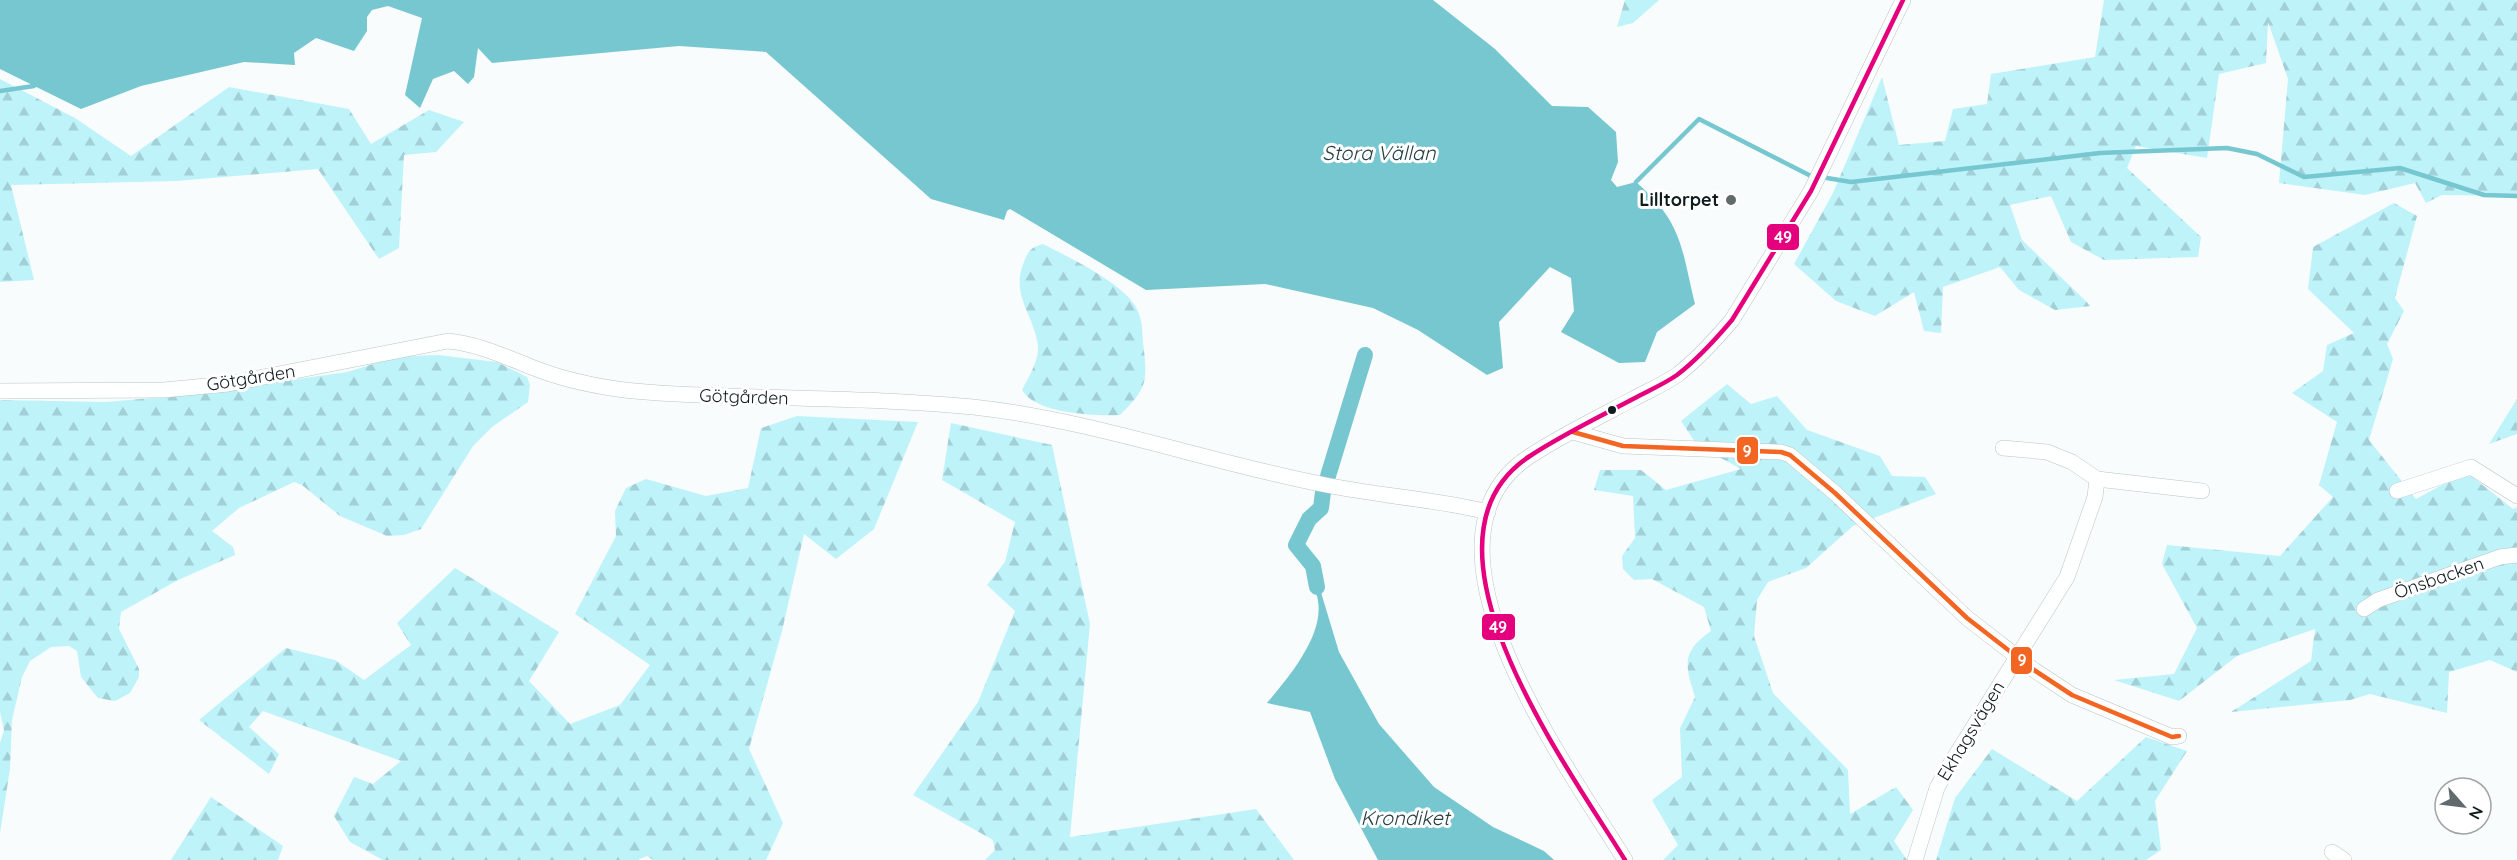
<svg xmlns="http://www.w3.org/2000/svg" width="2517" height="860" viewBox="0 0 2517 860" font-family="Quicksand,sans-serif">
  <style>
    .forest { fill: url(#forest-firs) }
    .water { fill: #76c7d0 }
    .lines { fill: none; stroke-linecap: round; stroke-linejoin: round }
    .stream { stroke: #76c7d0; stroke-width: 4.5 }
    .canal { stroke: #76c7d0; stroke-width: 16 }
    .street-casing { stroke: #bcc4c4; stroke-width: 16 }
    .street { stroke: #feffff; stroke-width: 15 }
    .bus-1-casing { stroke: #fff; stroke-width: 9 }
    .bus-2-casing { stroke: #fff; stroke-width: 9 }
    .bus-1 { stroke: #f26522; stroke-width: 4.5 }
    .bus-2 { stroke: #e5007d; stroke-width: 4.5 }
    .poi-dot { fill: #616a6c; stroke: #fff; stroke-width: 2 }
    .bus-dot { fill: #0f1c1e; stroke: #fff; stroke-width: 2 }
    .labels { text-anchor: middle; stroke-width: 6; stroke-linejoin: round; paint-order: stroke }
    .poi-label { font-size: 18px; font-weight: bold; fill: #0f1c1e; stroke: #fff; text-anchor: end }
    .street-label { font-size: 18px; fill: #0f1c1e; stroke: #fff }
    .water-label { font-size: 20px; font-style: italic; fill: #274044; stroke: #fff }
    .line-badge { stroke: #fff; stroke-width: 2 }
    .badge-label { font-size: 16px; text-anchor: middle; font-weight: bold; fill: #fff }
  </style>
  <defs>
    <pattern id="forest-firs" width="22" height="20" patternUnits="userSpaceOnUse" patternTransform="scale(1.5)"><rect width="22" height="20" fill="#bef3fa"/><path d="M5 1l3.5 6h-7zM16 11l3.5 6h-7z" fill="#a2d0d6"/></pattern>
  </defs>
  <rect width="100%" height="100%" fill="#f8fcfc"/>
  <g class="forest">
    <polygon points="1625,0 1659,0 1633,23 1617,27"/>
    <polygon points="2104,0 2517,0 2517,196 2442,195 2426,203 2415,183 2365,195 2279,183 2288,79 2268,22 2266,63 2219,74 2207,158 2136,146 2127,168 2201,237 2198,257 2104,260 2071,242 2051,196 2010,205 2022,240 2091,306 2055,310 2019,290 2000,267 1943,287 1941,333 1924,331 1914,292 1875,316 1836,301 1794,264 1833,193 1882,77 1899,145 1945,141 1953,109 1987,104 1991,74 2095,57"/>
    <polygon points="0,79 75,118 131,156 229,87 349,109 371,144 429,110 464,122 436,152 404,155 399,248 379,259 318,169 176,181 11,185 34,280 0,282"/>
    <polygon points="2394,203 2417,216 2395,298 2404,311 2387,344 2393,359 2369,440 2416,499 2466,472 2513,509 2517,507 2517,672 2490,660 2449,672 2447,713 2370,694 2350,700 2231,712 2311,661 2315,629 2237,656 2179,701 2114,680 2174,674 2197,628 2162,564 2167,545 2280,556 2333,497 2319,485 2337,422 2292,393 2323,371 2327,345 2354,333 2308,289 2313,247"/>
    <path d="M1043,244c25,13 88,42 96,70 4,11 3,25 5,37 4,34 0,40 -24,64 -25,1 -84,-1 -98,-25 6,-12 17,-29 16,-44 -4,-32 -28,-51 -14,-84 4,-11 7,-15 19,-18z"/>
    <polygon points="438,355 497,362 527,377 530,385 528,402 492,427 473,446 421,529 404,535 387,536 340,516 302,485 294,482 239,508 212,531 233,547 235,555 178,580 121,612 119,629 139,669 139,677 130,693 115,701 98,698 81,677 77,651 69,646 51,647 30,661 22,677 12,720 10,769 0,833 0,743 4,730 0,712 0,400 106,402 187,395 347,372 396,357"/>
    <path d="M1727,384l24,20 26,-8 30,34 73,26 12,20 33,1 11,17 -83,32 -47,42 -38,14 -11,18 -3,36 19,57 75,77 2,44 46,-27 17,23 -19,31 13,19h-244l15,-15 -26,-45 30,-23 -2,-49 15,-31c-10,-32 -14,-45 16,-66l-7,-24 -52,-28 -18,1 -11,-11 -1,-13 13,-18 -2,-42 -39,-6 6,-20h41l25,20 75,-21 -44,-24 -16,-24z"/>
    <polygon points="2517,399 2517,434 2489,444"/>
    <polygon points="797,416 918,422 874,529 836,559 804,534 782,631 749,749 783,823 766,860 653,860 647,856 638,860 383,860 350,842 334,816 354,777 373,784 401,761 263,711 249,727 279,754 269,774 199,720 286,648 335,660 364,680 411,645 397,623 455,568 559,632 529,681 570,724 620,705 650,665 575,614 616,536 615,511 626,488 646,479 706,496 748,488 761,428"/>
    <polygon points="951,423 1052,445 1090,624 1070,837 1256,809 1294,860 985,860 995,850 993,840 913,795 978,702 1015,611 987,585 1005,562 1015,522 942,480"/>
    <polygon points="2146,737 2187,751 2155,801 2161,850 2146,860 1936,860 1955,798 1992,749 2077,801"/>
    <polygon points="211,797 283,846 278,860 171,860"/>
  </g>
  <g class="water">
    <path d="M0,0h1433l62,49 57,57 36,1 28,25 2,30 -7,18 6,7 19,-5c47,41 45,65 59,122l-38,28 -12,30 -26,1 -58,-31 13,-21 -3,-33 -21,-11 -51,55 4,46 -16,7 -69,-45 -45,-22 -108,-24 -119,6 -136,-81 -3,2 -3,9 -73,-21 -165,-147 -87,-6 -187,17 -14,-15 -4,29 -6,7 -14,-13 -21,8 -13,29 -15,-13 17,-77 -34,-12 -16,4 -5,7v14l-13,20 -38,-13 -22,15 1,12 -51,-3 -103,24 -60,23 -81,-40z"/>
    <path d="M1313,566l26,86 40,72 55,63 59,40 51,24 10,9h-176l-43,-81 -25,-67 -43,-9c21,-25 57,-67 51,-102 -1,-9 -7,-19 -10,-27z"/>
  </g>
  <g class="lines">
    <g class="stream">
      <polyline points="0,91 34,86"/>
      <polyline points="1636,182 1699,119 1809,175 1851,182 2100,153 2227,148 2257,154 2304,177 2400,168 2484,195 2517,196"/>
    </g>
    <g class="canal">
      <polyline points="1328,476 1365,355"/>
      <polyline points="1317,587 1313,566 1296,545 1309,519 1321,508 1323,492"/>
    </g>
    <g class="street-casing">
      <g id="street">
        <path d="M0,391l164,-1 64,-6 220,-43c31,3 58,16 86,27 25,10 56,17 83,21 36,5 74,6 111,7 81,3 164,3 245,11 120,13 234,55 353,78 54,11 109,14 162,27"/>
        <polyline points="1573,432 1623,446 1781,452 1790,455 1835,493 1967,618 2034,670 2072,695 2172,737 2179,736"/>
        <polyline points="2003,448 2047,452 2072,462 2097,479 2202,491"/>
        <polyline points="2397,491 2471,467 2517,496"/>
        <polyline points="2364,609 2378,600 2500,557 2517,555"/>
        <polyline points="2332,852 2344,860"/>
        <path d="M1625,860c-53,-87 -226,-319 -95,-404 32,-21 69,-39 103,-57 15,-8 31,-15 44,-24 21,-16 38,-35 55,-55l79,-129 92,-191"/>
        <polyline points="1915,860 1937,788 1946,771 2067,577 2095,497 2097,479"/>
      </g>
    </g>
    <use href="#street" class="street"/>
    <g class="bus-1-casing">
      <polyline id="bus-1" points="1573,432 1623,446 1781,452 1790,455 1835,493 1967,618 2034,670 2072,695 2172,737 2179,736"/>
    </g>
    <g class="bus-2-casing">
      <path id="bus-2" d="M1625,860c-53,-87 -226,-319 -95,-404 32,-21 69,-39 103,-57 15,-8 31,-15 44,-24 21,-16 38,-35 55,-55l79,-129 92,-191"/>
    </g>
    <use href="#bus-1" class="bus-1"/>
    <use href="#bus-2" class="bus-2"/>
  </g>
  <circle class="poi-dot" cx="1731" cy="200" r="6"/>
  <circle class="bus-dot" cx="1612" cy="410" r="5"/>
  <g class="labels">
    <g class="poi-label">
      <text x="1719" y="206">Lilltorpet</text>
    </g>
    <g class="street-label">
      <text transform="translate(251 378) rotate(-9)" y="6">Götgården</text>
      <text transform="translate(744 397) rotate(2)" y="6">Götgården</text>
      <text transform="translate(2439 578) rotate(-19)" y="6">Önsbacken</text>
      <text transform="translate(1971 731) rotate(-59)" y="6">Ekhagsvägen</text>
    </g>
    <g class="water-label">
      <text x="1379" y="160">Stora Vällan</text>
      <text x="1405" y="825">Krondiket</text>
    </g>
  </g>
  <g class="line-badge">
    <rect x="1766" y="223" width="34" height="28" rx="6" fill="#e5007d"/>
    <rect x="1736" y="436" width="23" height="29" rx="6" fill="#f26522"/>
    <rect x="1481" y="613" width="35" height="28" rx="6" fill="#e5007d"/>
    <rect x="2010" y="646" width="23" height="29" rx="6" fill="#f26522"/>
  </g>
  <g class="badge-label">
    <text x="1783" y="243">49</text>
    <text x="1747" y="457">9</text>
    <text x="1498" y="633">49</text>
    <text x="2022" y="666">9</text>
  </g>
  <g transform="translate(2463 806) rotate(118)"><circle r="28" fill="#ffffff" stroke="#9fa4a5" stroke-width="1.5"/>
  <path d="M0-4.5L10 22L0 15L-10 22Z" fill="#616a6c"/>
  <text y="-9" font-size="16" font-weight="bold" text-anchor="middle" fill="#0f1c1e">N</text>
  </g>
</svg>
